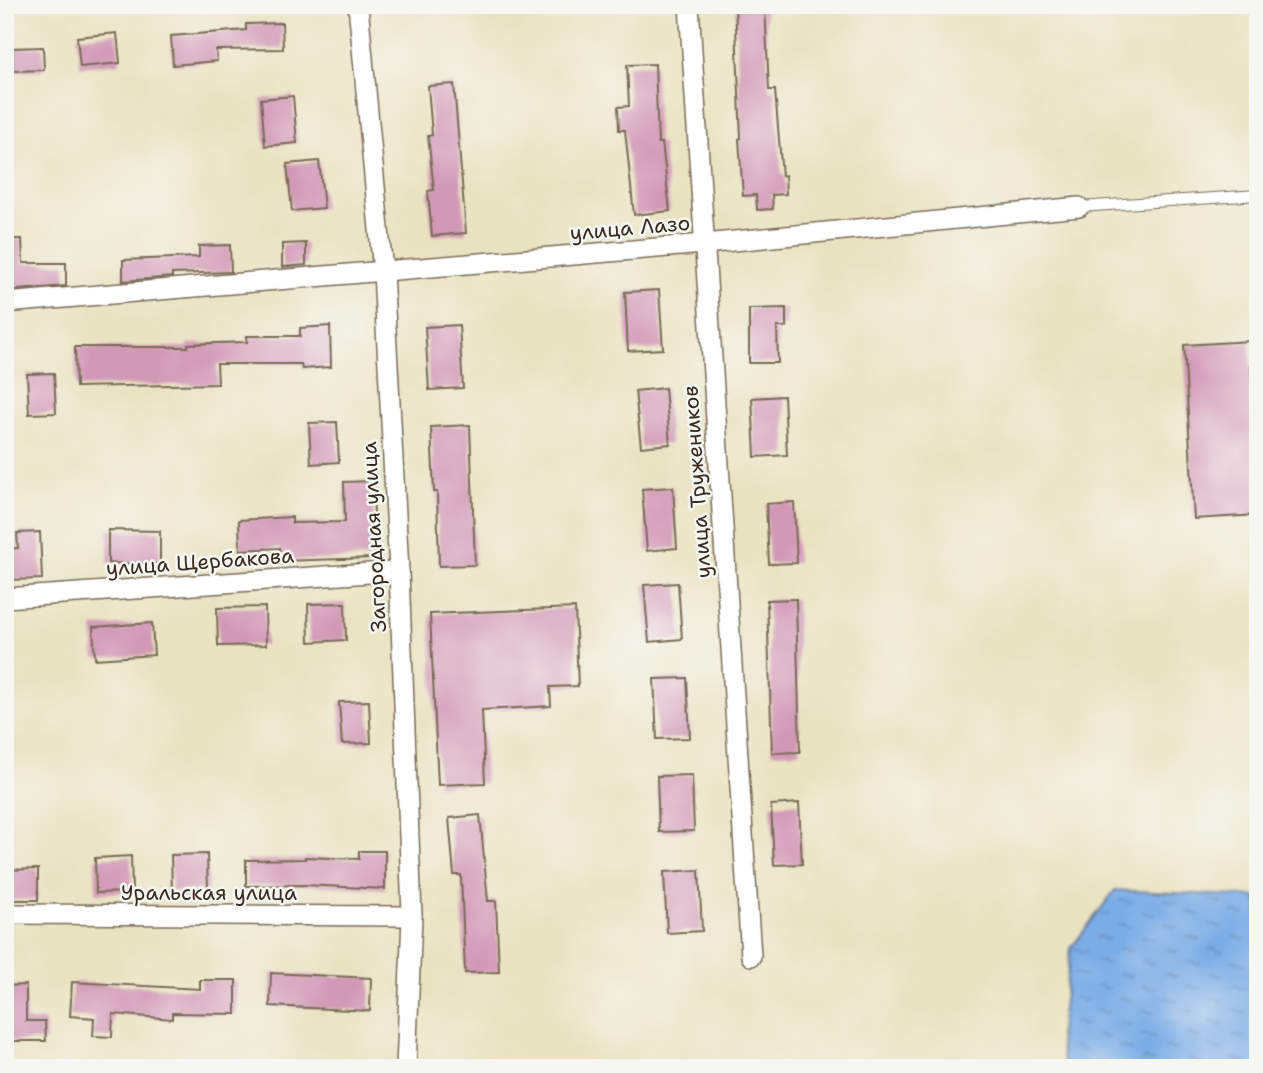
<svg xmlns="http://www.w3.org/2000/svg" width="1263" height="1073" viewBox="0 0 1263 1073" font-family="'Shantell Sans',sans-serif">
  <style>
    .water { fill: url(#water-ripples); stroke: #5a6b82; stroke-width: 2 }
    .building { fill: #d299b6 }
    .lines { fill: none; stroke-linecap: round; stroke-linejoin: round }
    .lane-casing { stroke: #786b57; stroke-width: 12 }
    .street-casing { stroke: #786b57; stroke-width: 22 }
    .lane { stroke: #fff; stroke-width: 10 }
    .street { stroke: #fff; stroke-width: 19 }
    .labels { text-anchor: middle; stroke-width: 5; stroke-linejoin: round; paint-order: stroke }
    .street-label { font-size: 21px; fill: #3b2a1e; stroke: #f6f6f2 }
  </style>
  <defs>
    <pattern id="water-ripples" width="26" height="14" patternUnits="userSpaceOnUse" patternTransform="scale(1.75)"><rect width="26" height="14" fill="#7aace6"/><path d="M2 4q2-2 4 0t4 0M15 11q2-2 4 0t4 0" fill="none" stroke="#658cba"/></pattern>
  </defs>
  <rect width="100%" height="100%" fill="#f6f6f2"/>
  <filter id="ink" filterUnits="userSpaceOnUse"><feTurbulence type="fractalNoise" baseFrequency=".0143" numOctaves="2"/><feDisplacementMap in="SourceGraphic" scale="14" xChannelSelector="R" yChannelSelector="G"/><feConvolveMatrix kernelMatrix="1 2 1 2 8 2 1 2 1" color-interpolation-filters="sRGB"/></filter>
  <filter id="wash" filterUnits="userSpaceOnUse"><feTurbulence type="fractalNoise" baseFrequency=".00686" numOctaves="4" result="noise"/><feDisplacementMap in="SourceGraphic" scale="28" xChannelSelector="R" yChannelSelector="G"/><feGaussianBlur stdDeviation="1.57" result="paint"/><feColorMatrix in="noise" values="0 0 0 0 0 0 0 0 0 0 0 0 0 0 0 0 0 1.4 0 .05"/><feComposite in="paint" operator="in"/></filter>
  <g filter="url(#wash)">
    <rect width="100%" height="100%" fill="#eae3c2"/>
    <polygon class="water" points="1115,890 1258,897 1258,1068 1064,1068 1059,1037 1071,948"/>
    <g id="blocks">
      <g class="building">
        <polygon points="735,5 765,5 769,90 775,90 782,176 785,175 786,194 772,195 773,209 757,210 756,195 743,196 739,139 741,138"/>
        <polygon points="282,23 283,49 216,50 217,61 173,65 171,36 246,30 246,24"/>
        <polygon points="117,33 120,63 80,67 77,37"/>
        <polygon points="43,47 44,70 13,71 12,48"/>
        <polygon points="655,64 658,143 662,143 670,211 634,215 625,130 619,130 618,107 629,106 627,65"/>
        <polygon points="454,84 466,233 432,236 428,191 434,190 428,136 432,135 428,86"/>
        <polygon points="293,96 297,143 265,146 261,99"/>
        <polygon points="319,161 324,208 292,211 287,164"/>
        <polygon points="5,239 22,239 23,263 66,263 66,286 5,291"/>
        <polygon points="306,243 306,265 282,267 282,244"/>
        <polygon points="230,245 231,272 172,274 172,277 123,281 123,260 199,257 199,246"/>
        <polygon points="659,290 663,349 628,351 625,292"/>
        <polygon points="786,308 786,327 777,327 778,363 749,363 749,309"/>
        <polygon points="459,325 463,388 429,390 425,327"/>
        <polygon points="330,326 331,367 302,369 301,364 217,364 218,384 76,387 75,347 188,347 188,344 247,342 247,336 300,336 300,328"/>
        <polygon points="1250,341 1258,515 1194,519 1184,345"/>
        <polygon points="54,373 56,413 29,414 27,374"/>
        <polygon points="665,388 670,444 641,447 635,391"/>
        <polygon points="784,396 787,455 755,457 752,398"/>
        <polygon points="337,422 339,462 311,464 309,423"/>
        <polygon points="470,425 475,565 439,566 437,492 434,492 431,427"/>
        <polygon points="373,481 375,558 280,561 280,548 240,550 239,520 292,517 292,523 345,522 344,482"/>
        <polygon points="673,487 677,548 647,551 642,489"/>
        <polygon points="794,502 797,563 769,564 766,504"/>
        <polygon points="108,530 160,531 160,564 108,563"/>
        <polygon points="40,532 42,579 7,580 6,549 18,548 17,533"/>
        <polygon points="678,583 682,639 649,642 644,585"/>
        <polygon points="796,599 800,752 772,753 767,600"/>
        <polygon points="345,603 346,640 309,642 308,604"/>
        <polygon points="265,607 266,645 218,646 217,608"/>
        <polygon points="575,608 578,686 550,687 551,706 482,710 485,783 438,785 430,614"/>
        <polygon points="152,623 154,655 95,659 93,627"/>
        <polygon points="687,678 690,738 657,739 654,679"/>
        <polygon points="369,701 371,743 342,744 339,702"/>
        <polygon points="692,775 694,831 659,832 657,776"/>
        <polygon points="799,803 802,864 774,865 771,805"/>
        <polygon points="480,815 488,901 496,901 499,972 465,973 461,875 454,875 449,818"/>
        <polygon points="359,851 385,851 385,889 304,885 246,886 246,860 305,859 305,857 359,859"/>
        <polygon points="207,854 208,890 172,891 171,855"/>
        <polygon points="131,856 132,892 96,893 95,858"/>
        <polygon points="38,869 38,900 5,900 5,870"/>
        <polygon points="699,870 702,931 667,933 664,872"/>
        <polygon points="271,973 371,978 370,1011 270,1006"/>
        <polygon points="200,980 236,980 236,1014 172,1013 172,1019 113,1014 112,1037 93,1036 94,1018 70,1016 72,982 200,989"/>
        <polygon points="26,985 26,1021 45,1021 46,1041 5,1041 5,986"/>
      </g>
    </g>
  </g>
  <g filter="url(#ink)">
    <use href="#blocks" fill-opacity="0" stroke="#786b57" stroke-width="2"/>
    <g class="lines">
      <g class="lane-casing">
        <polyline id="lane" points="1079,207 1258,195"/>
      </g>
      <g class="street-casing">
        <g id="street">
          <polyline points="358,5 383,272 399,571 412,916 406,1068"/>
          <polyline points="689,5 751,956"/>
          <polyline points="5,303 704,244 1079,207"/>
          <polyline points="5,598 399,571"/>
          <polyline points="5,914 412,916"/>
        </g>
      </g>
      <use href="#lane" class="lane"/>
      <use href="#street" class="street"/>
    </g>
  </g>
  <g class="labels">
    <g class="street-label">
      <text transform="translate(630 228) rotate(-5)" y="7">улица Лазо</text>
      <text transform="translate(697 482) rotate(-94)" y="7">улица Тружеников</text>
      <text transform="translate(374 537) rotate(-93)" y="7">Загородная улица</text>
      <text transform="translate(200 562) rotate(-4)" y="7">улица Щербакова</text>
      <text x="209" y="900">Уральская улица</text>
    </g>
  </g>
  <rect width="1263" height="1073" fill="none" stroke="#f6f6f2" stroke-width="28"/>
</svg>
